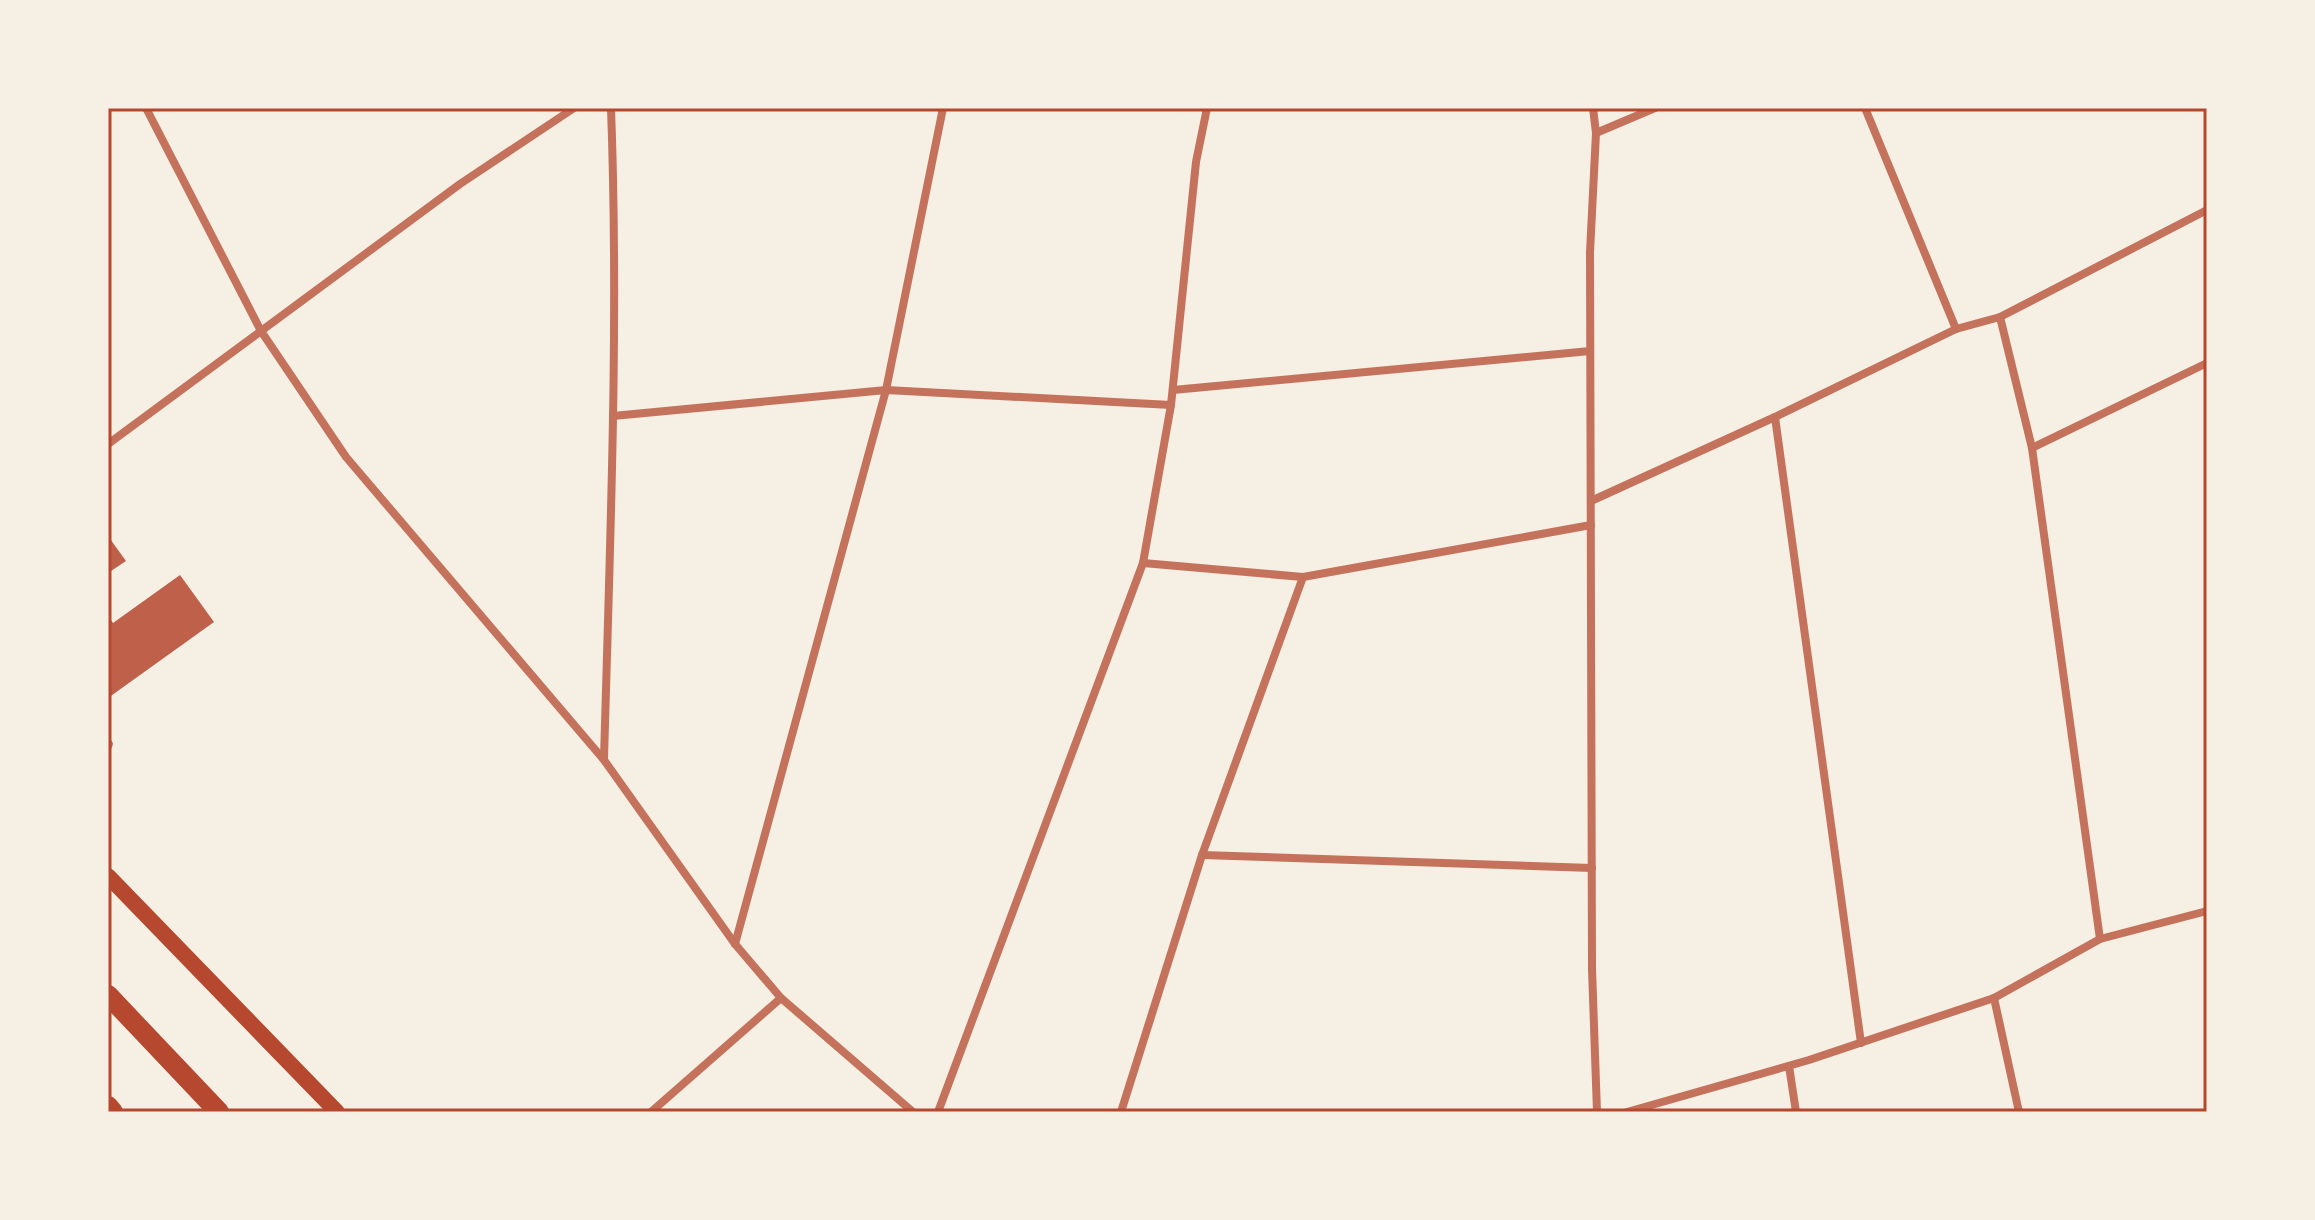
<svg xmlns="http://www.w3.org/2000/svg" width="2315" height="1220" viewBox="0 0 2315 1220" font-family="'Crimson Pro',serif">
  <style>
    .building { fill: #bf614a }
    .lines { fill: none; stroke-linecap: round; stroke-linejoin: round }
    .service { stroke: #c5725c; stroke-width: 6 }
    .minor { stroke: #c5725c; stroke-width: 8 }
    .secondary { stroke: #b5482f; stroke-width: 16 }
    .primary { stroke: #b5482f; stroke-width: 20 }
    .neatline { fill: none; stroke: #b5482f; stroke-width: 3 }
  </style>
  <rect width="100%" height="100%" fill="#f6efe4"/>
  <g class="building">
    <polygon points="108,536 126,561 108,573"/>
    <polygon points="180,575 214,622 108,698 108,616 113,623"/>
  </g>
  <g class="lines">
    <polyline class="service" points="108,741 110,744 108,749"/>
    <g class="minor">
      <polyline points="146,108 261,331 346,457 604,760 735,944 781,998 913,1112"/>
      <polyline points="1593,108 1596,133 1590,252 1592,969 1597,1112"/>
      <polyline points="1865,108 1956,329"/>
      <polyline points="1596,133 1655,108"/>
      <polyline points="2000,317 2032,448 2100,939"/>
      <polyline points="1173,390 1590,351"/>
      <polyline points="613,416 886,390 1171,405"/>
      <polyline points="1775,417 1861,1043"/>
      <polyline points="108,444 460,184 574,108"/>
      <polyline points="2032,448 2207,363"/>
      <polyline points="1591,501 1775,417 1956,329 2000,317 2207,210"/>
      <polyline points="1143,563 1303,577 1591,525"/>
      <path d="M604,759c6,-217 15,-434 7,-651"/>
      <polyline points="1202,855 1592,868"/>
      <polyline points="735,944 886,390 943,108"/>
      <polyline points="1994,998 2019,1112"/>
      <polyline points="1789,1066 1796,1112"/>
      <polyline points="651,1112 781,998"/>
      <polyline points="938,1112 1143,563 1171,405 1196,162 1207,108"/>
      <polyline points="1121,1112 1202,855 1303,577"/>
      <polyline points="1627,1112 1809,1060 1994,998 2100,939 2207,911"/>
    </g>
    <polyline class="secondary" points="108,876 337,1112"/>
    <g class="primary">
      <polyline points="108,995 219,1112"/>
      <polyline points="108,1106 113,1112"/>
    </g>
  </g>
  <rect width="2315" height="1220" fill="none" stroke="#f6efe4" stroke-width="220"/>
  <rect x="110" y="110" width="2095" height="1000" class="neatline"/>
</svg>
